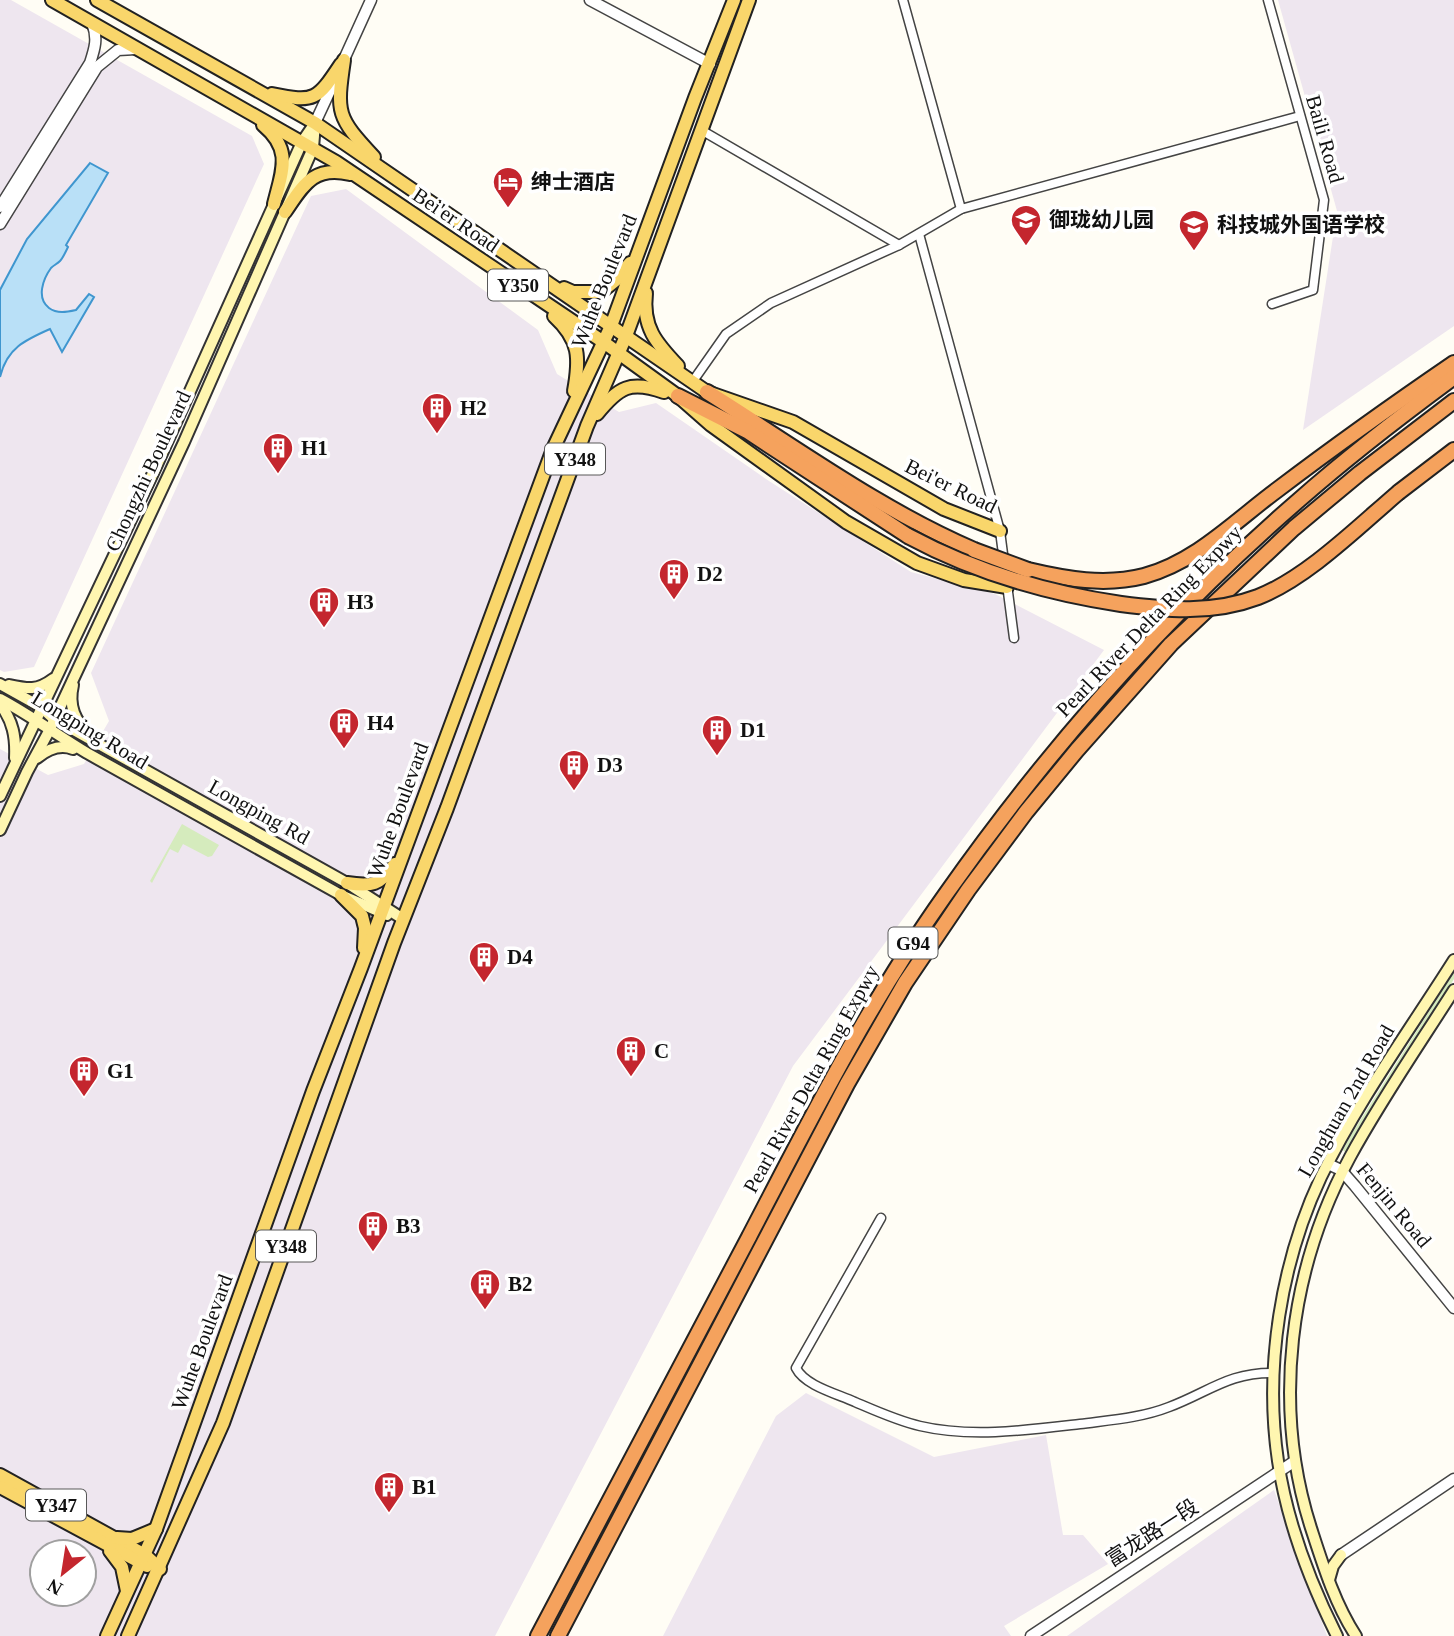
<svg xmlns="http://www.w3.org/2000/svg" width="1454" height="1636" viewBox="0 0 1454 1636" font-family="'Times New Roman','Noto Sans SC',serif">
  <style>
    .industrial { fill: #eee6ef; fill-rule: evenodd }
    .green { fill: #d5ebbd }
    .water { fill: #b9e0f7; stroke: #3f96cf; stroke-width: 2 }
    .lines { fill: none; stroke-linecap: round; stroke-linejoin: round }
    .minor-casing { stroke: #444; stroke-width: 11 }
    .tertiary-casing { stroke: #444; stroke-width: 13 }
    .secondary-casing { stroke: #333; stroke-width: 14 }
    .primary-casing { stroke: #222; stroke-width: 16 }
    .motorway-casing { stroke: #222; stroke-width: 18 }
    .minor { stroke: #fff; stroke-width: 8 }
    .tertiary { stroke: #fff; stroke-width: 10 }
    .secondary { stroke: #fff6b0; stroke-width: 10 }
    .primary { stroke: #f9d66b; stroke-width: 12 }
    .motorway { stroke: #f5a25d; stroke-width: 14 }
    .motorway-bridge-casing { stroke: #222; stroke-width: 18; stroke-linecap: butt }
    .motorway-bridge { stroke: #f5a25d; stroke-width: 14 }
    .labels { text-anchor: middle; stroke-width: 7; stroke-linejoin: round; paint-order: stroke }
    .shield { fill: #fff; stroke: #585858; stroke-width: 2 }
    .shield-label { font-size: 19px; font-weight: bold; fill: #111 }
    .street-label { font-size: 21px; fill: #111; stroke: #fff }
    .poi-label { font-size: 21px; font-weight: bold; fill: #111; stroke: #fff; text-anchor: start }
  </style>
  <rect width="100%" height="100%" fill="#fffdf5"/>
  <g class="industrial">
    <polygon points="0,0 11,0 252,136 264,164 34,667 4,672 0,670"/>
    <polygon points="1278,0 1454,0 1454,326 1303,430 1337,211"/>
    <path d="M346,189l192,141 19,44 62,38 37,-9 113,78 142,91 84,22 109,56 -311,416 -298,570h-495v-887l48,26 36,-11 25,-43 -18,-48 220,-477zM42,1552h42v42h-42z"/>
    <polygon points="806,1393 934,1457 1046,1435 1063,1535 1083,1535 1108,1564 1004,1626 1011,1636 663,1636 776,1416"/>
    <polygon points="1274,1490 1327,1636 1067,1636"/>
  </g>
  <g class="green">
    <polygon points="182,824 219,845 212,856 208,857 183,844 178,853 170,849 152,883 150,881"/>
    <polygon points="1454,972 1454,979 1345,1152 1343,1150 1351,1135"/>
  </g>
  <path class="water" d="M90,163l18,10 -42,72 2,2c-2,4 -5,11 -8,14 -3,3 -6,4 -9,7 -8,11 -15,30 -2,40 8,6 18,4 27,2l13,-16 5,3 -32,55 -12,-23c-25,11 -43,19 -50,48v-87l27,-51z"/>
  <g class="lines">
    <g class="minor-casing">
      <g id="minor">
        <polyline points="903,0 961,209"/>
        <polyline points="1268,0 1324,200 1313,290 1272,304"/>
        <polyline points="701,130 899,245"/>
        <polyline points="919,234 1000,531 1014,638"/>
        <polyline points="693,381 726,334 771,303 899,245 961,209 1300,116"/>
        <path d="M881,1218l-85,150c9,18 42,26 59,34 21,9 43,19 65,24 51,12 109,4 160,-2 30,-4 61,-6 89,-17 40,-15 60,-35 105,-34"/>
      </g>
    </g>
    <g class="tertiary-casing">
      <g id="tertiary">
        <polyline points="590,0 710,64"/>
        <polyline points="341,66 371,0"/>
        <polyline points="315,123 335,80"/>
        <path d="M0,207l90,-144c5,-15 8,-25 2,-40"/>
        <polyline points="0,224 97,67 118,50 136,49"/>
        <polyline points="1328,1164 1341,1170 1355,1186 1454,1308"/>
        <polyline points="1341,1555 1454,1479"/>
        <polyline points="1031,1636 1295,1461"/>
      </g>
    </g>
    <g class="secondary-casing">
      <g id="secondary">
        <polyline points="0,684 41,707 54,719 347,883 403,919"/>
        <path d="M9,685c19,4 28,6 44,-6"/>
        <path d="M73,685c-5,21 2,36 17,50"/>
        <path d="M0,699c30,16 57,36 87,54l254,142 46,20"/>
        <path d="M0,704c13,17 16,33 15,54"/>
        <path d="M37,758c11,-9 23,-14 36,-9"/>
        <polyline points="0,796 155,469 302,142 315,123"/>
        <polyline points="0,830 27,772 49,731 184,442 313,148 315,123"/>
        <polyline points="1329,1580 1333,1566 1341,1555"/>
        <path d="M1337,1636c-27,-54 -50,-114 -59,-175 -14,-94 3,-199 43,-284 37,-76 88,-146 133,-217"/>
        <path d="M1356,1636c-21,-32 -33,-71 -45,-108 -39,-122 -22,-258 39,-371 31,-57 69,-112 104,-167"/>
      </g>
    </g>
    <g class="primary-casing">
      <g id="primary">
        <polyline points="52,0 336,162 602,341 678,396 711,425 846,522 917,563 964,580 1007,587"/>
        <polyline points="97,0 315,123 707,392 793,422 944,509 1000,531"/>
        <path d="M344,60c-8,54 -7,57 30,97"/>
        <path d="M272,94c43,9 45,6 69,-30"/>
        <path d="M263,125c30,25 19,46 11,79"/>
        <path d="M285,212c18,-26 28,-47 65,-38"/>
        <polyline points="564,288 573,292 601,292 617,279 630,263"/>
        <path d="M646,293c-4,34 10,50 32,73"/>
        <path d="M554,316c26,24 26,42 20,75"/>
        <path d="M597,414c22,-27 33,-34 67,-22"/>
        <path d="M347,883c25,4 33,2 48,-19"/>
        <polyline points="341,895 362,916 365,928 364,948"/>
        <polyline points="0,1475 145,1555 160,1569"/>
        <polyline points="0,1487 147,1566"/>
        <polyline points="117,1538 132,1539 156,1529"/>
        <polyline points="110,1551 122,1567 127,1591"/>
        <polyline points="107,1636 156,1529 313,1091 361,968 553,449 611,326 695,98 734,0"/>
        <polyline points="128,1636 223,1423 394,943 447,808 587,426 626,336 749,0"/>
      </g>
    </g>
    <g class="motorway-casing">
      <g id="motorway">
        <path d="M707,392c88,55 172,117 267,158"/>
        <polyline points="678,396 747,431 908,536"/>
        <polyline points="1399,492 1454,450"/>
        <path d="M1028,570c38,9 77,16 116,6 52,-14 91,-55 133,-86 58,-44 117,-86 177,-127"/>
        <path d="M538,1636c71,-133 141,-266 211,-399 61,-117 120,-235 197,-343 101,-143 220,-279 353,-394 50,-44 102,-84 155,-123"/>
        <polyline points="558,1636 847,1084 905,983 968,890 1026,812 1077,750 1171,644 1294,528 1360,473 1454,401"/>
      </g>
    </g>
    <use href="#minor" class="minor"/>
    <use href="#tertiary" class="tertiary"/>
    <use href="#secondary" class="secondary"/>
    <use href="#primary" class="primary"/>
    <use href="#motorway" class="motorway"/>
    <g class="motorway-bridge-casing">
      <g id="motorway-bridge">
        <path d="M908,536c67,36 138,57 213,68 46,6 92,10 137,-7 49,-19 101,-71 141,-105"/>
        <polyline points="974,550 1028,570"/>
      </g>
    </g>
    <use href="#motorway-bridge" class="motorway-bridge"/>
  </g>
  <defs>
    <g id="hotel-pin" transform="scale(1.575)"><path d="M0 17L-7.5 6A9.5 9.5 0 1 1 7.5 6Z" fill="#c4262e" stroke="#fff"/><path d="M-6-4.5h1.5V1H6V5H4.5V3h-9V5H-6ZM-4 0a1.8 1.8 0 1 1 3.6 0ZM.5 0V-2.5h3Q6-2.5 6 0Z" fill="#fff"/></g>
    <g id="school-pin" transform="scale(1.575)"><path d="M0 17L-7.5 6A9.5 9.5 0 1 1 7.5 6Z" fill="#c4262e" stroke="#fff"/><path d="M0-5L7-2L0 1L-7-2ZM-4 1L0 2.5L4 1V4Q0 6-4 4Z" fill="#fff"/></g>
    <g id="building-pin" transform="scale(1.575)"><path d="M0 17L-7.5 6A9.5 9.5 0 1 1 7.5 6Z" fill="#c4262e" stroke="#fff"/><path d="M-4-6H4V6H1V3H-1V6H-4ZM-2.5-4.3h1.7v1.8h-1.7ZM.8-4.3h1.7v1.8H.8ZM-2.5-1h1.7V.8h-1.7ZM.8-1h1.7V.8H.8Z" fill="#fff"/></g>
  </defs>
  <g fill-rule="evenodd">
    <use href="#hotel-pin" x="508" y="182"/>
    <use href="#school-pin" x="1026" y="220"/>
    <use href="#school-pin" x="1194" y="225"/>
    <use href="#building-pin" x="437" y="408"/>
    <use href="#building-pin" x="278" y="448"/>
    <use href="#building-pin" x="674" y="574"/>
    <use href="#building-pin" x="324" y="602"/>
    <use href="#building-pin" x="344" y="723"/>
    <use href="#building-pin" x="717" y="730"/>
    <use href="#building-pin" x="574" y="765"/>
    <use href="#building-pin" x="484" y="957"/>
    <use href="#building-pin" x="631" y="1051"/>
    <use href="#building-pin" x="84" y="1071"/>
    <use href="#building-pin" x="373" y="1226"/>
    <use href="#building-pin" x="485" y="1284"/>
    <use href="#building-pin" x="389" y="1487"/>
  </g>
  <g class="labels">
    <g class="shield">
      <rect x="488" y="269.5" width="60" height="31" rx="5"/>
      <rect x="545" y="443.5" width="60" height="31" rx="5"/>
      <rect x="888.5" y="927.5" width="49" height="31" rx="5"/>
      <rect x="256" y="1230.5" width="60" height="31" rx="5"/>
      <rect x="26" y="1489.5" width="60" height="31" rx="5"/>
    </g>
    <g class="shield-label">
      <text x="518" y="292">Y350</text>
      <text x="575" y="466">Y348</text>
      <text x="913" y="950">G94</text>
      <text x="286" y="1253">Y348</text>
      <text x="56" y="1512">Y347</text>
    </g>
    <g class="street-label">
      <text transform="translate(1325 139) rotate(74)" y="7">Baili Road</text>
      <text transform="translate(456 220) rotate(34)" y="7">Bei'er Road</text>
      <text transform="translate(604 281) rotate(-68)" y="7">Wuhe Boulevard</text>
      <text transform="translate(148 471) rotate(-65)" y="7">Chongzhi Boulevard</text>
      <text transform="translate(951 486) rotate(26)" y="7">Bei'er Road</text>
      <text transform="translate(1149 621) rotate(-46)" y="7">Pearl River Delta Ring Expwy</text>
      <text transform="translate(90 730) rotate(31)" y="7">Longping Road</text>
      <text transform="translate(398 810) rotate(-70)" y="7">Wuhe Boulevard</text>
      <text transform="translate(259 812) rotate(29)" y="7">Longping Rd</text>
      <text transform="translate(811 1079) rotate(-61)" y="7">Pearl River Delta Ring Expwy</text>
      <text transform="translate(1346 1101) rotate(-60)" y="7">Longhuan 2nd Road</text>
      <text transform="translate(1394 1205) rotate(50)" y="7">Fenjin Road</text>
      <text transform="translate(202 1342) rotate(-70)" y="7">Wuhe Boulevard</text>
      <text transform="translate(1152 1533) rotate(-33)" y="7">富龙路一段</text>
    </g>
    <g class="poi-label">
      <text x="531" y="189">绅士酒店</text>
      <text x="1049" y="227">御珑幼儿园</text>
      <text x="1217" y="232">科技城外国语学校</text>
      <text x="460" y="415">H2</text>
      <text x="301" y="455">H1</text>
      <text x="697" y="581">D2</text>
      <text x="347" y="609">H3</text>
      <text x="367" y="730">H4</text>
      <text x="740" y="737">D1</text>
      <text x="597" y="772">D3</text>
      <text x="507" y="964">D4</text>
      <text x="654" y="1058">C</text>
      <text x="107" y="1078">G1</text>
      <text x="396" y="1233">B3</text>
      <text x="508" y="1291">B2</text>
      <text x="412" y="1494">B1</text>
    </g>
  </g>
  <g transform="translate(63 1573) rotate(210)"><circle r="33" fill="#ffffff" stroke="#a0a0a0" stroke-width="2"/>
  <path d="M0-5L12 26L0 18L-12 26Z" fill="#c4262e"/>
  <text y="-10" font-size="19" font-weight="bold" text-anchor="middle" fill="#111111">N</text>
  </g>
</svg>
